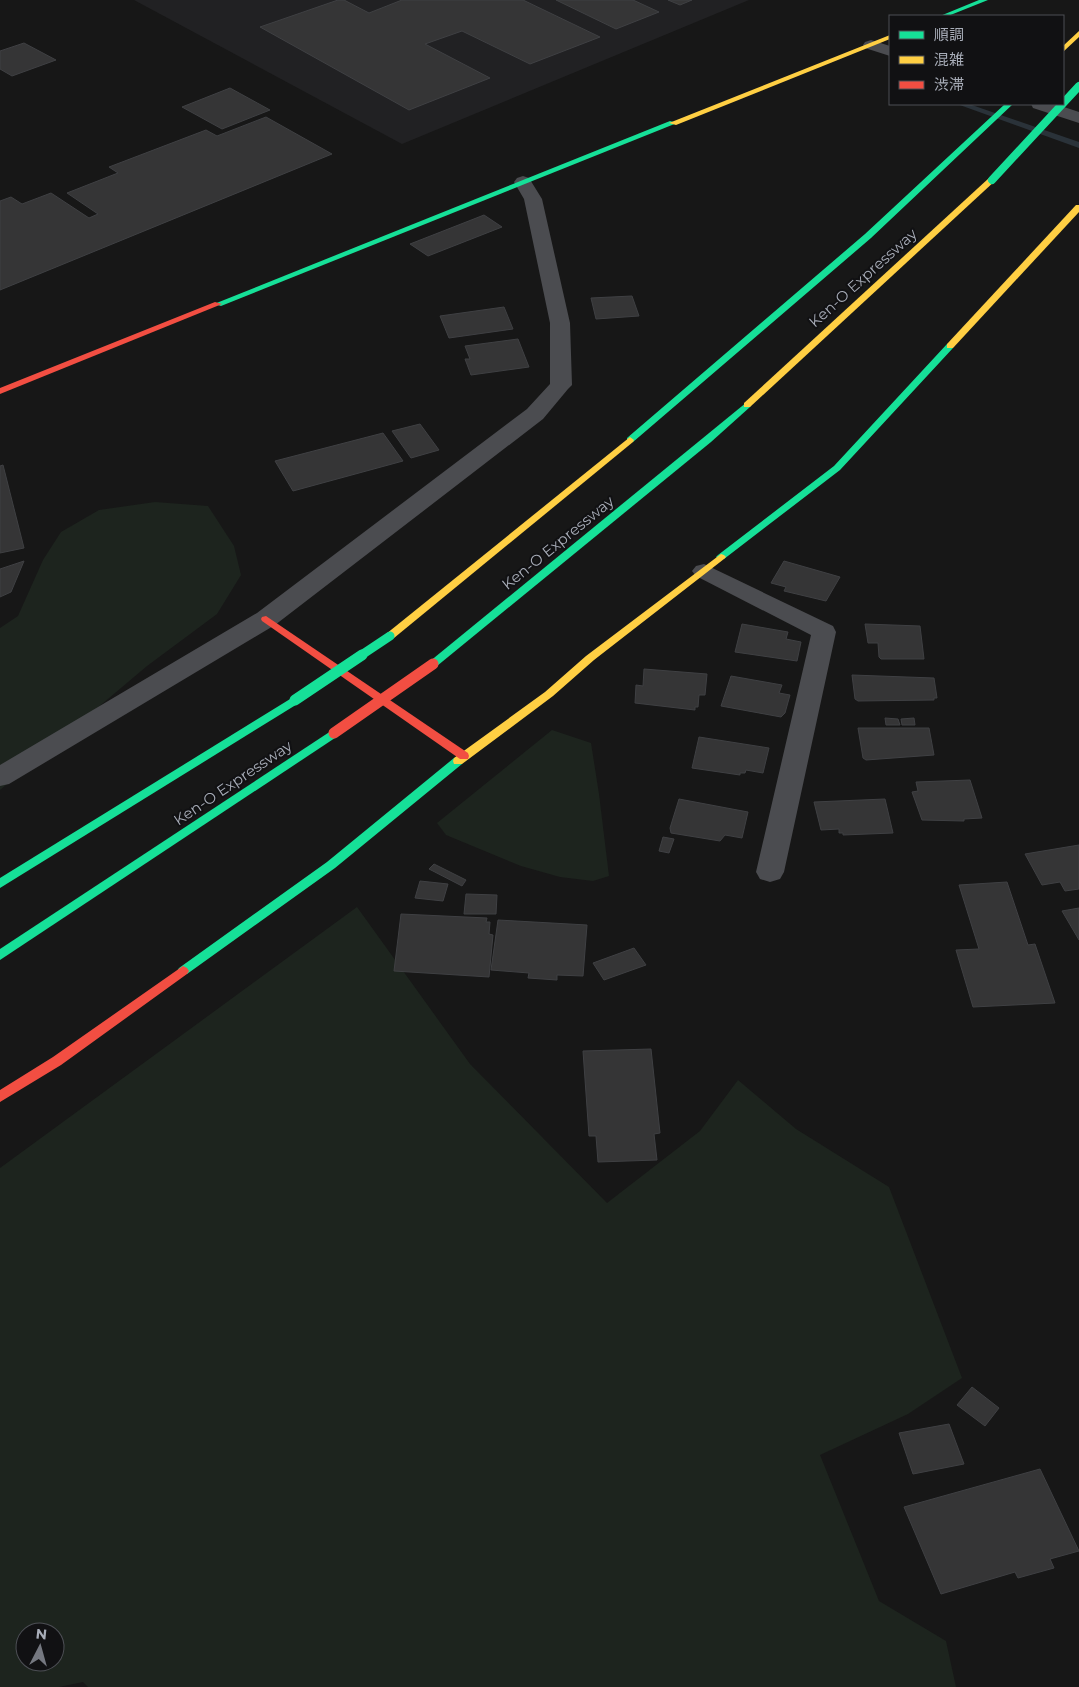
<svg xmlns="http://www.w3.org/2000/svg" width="1079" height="1687" viewBox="0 0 1079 1687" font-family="Montserrat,'Noto Sans JP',sans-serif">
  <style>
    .built { fill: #212123 }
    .green { fill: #1d241e; fill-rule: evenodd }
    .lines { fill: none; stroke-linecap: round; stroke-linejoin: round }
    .stream { fill: #2a3239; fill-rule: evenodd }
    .building { fill: #353536; stroke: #3f4043 }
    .street { fill: #4b4c50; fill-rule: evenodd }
    .fast { fill: #16e098; fill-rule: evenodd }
    .slow { fill: #ffcf43; fill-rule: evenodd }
    .jam { fill: #f24e42; fill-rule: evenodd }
    .fast-bridge-far2 { stroke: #16e098; stroke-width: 8 }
    .fast-bridge-far1 { stroke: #16e098; stroke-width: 9 }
    .fast-bridge { stroke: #16e098; stroke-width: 11 }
    .jam-bridge { stroke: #f24e42; stroke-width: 11 }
    .labels { text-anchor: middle; stroke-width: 4; stroke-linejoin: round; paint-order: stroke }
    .street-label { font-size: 15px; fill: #a8adb8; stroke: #111113 }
  </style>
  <rect width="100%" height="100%" fill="#171717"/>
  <polygon class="built" points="134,0 749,0 402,144"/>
  <g class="green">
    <polygon points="155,502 208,506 234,546 241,575 217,614 147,666 0,790 0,628 18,616 43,560 61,532 99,510"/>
    <polygon points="552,730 591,743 599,794 609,876 593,881 560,877 521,866 446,835 437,823"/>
    <path d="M357,907l113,157 137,139 93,-72 38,-51 58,49 93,58 73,191 -54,36 -88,41 59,146 67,40 10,46h-868l-5,-5 -24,5h-59v-519zM25,1632h30v30h-30z"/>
  </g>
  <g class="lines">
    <polygon class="stream" points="957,104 969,104 1079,142 1079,148"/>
  </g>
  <g class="building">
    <polygon points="338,0 344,0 369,13 402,0 523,0 600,37 530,64 462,31 425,44 490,78 409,110 260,27"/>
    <polygon points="556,0 633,0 659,12 616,29"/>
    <polygon points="668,0 692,0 680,5"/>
    <polygon points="24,43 56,60 12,76 0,69 0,51"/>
    <polygon points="230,88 270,110 222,129 182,107"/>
    <polygon points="266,117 332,154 0,290 0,201 11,197 22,204 51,193 89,218 98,214 67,193 118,173 109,167 206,130 217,136"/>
    <polygon points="484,215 502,227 428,256 410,244"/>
    <polygon points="632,296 639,316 596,319 591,298"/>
    <polygon points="504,307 513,329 449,338 440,316"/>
    <polygon points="518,339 529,367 471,375 465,359 470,359 465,346"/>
    <polygon points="420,424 439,450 411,458 392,431"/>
    <polygon points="383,433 403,461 293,491 275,461"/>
    <polygon points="3,465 24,548 0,553 0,466"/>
    <polygon points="24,561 11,592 0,597 0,569"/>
    <polygon points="784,561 840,577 826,601 784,591 786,587 771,583"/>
    <polygon points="742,624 788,632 786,639 801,642 797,661 735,652"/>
    <polygon points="865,624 920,626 924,659 881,659 879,657 878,643 868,643"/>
    <polygon points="644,669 707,674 705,695 699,695 698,707 695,707 695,710 635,703 636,685 643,686"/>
    <polygon points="852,675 934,678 937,698 934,698 934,700 858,701 855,699"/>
    <polygon points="731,676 782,685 779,693 790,695 785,713 781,717 721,706"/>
    <polygon points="885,718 898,719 900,725 886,725"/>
    <polygon points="914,718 915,725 902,725 901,719"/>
    <polygon points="858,728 929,728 934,755 866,760 863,758"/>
    <polygon points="699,737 769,748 763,773 746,770 745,773 740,773 740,775 692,768"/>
    <polygon points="970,780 982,818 964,819 964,821 922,820 912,792 918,791 916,782"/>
    <polygon points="679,799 748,812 742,838 725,835 720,841 671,833 670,828"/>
    <polygon points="885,799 893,833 843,835 843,833 839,833 839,829 821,830 814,802"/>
    <polygon points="663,837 674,839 669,853 659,851"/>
    <polygon points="1079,845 1079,889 1065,891 1060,882 1042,885 1025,854"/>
    <polygon points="434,864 466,880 462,886 429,869"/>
    <polygon points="420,881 448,884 443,901 415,898"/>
    <polygon points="1007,882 1028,945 1035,944 1055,1003 973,1007 956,950 979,949 959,885"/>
    <polygon points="466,894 497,895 496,914 464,914"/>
    <polygon points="1079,908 1079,940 1062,911"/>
    <polygon points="401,914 487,918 486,922 490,922 489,934 493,935 489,977 394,971"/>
    <polygon points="498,920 587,925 583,976 557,975 557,980 528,978 529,973 491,970"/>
    <polygon points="634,948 646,965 604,980 593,963"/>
    <polygon points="651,1049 660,1133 654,1134 657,1160 598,1162 596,1136 589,1136 583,1051"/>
    <polygon points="972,1387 999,1408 985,1426 957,1405"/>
    <polygon points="949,1424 964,1464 913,1474 899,1433"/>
    <polygon points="1040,1469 1079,1551 1050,1559 1054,1568 1018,1578 1015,1572 941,1594 904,1507"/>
  </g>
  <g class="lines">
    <g class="street">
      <polygon points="871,40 890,46 890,56 865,48 863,45 865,42"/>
      <polygon points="1031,104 1055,104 1079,112 1079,123 1033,108"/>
      <polygon points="523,176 529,178 542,199 570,323 572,385 568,389 543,419 275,625 9,784 0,786 0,765 257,613 527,409 550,384 550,323 524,199 514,182 517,178"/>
      <polygon points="704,564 833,626 836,632 784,872 780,879 770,882 760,879 756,872 811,635 696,576 692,571 696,566"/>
    </g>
    <g class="fast">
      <polygon points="979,0 988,0 948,16 940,16"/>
      <polygon points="1005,104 1013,104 871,238 633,442 627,442 627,438 865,234"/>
      <polygon points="670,121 677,123 221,306 214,304"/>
      <polygon points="950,343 953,344 953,348 840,470 724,559 718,559 716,557 718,555 834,466 947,344"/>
      <polygon points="747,402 751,405 750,407 711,442 437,666 429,666 428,664 429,662"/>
      <polygon points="295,696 299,697 300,700 299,703 0,888 0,878"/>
      <polygon points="334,729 339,733 338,736 0,960 0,949"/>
      <polygon points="458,757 463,761 462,764 335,868 187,974 179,974 177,971 179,968 327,862 454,758"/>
    </g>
    <g class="slow">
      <polygon points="1079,31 1079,37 1063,52 1063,46"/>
      <polygon points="890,35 890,39 676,125 669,123"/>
      <polygon points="989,178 996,180 750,407 744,407 744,403"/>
      <polygon points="1076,205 1079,205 1079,212 953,348 947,348 947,344"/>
      <polygon points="630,437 634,440 633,442 394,638 386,638 385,636 386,634"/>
      <polygon points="721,554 724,555 726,557 724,559 594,660 553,696 462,764 454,764 453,761 454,758 545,692 586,656"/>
    </g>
    <g class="jam">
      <polygon points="215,302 222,304 0,394 0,388"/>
      <polygon points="266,616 468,753 469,756 468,759 460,759 262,621 261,619 262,617"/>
      <polygon points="183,966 187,968 189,971 187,974 61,1065 0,1102 0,1090 53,1057"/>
    </g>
    <polyline class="fast-bridge-far2" points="992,180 1079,86"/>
    <polyline class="fast-bridge-far1" points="360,656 390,636"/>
    <polyline class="fast-bridge" points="295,700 362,655"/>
    <polyline class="jam-bridge" points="334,733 433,664"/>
  </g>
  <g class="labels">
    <g class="street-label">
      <text transform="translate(863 278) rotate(-42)" y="5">Ken-O Expressway</text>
      <text transform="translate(558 543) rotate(-39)" y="5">Ken-O Expressway</text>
      <text transform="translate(233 783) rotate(-34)" y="5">Ken-O Expressway</text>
    </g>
  </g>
  <rect x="889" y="15" width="175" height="90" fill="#111113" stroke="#4d4f55"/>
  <rect x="899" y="31" width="25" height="8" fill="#16e098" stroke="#4d4f55"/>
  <text x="934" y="40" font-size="15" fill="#a8adb8">順調</text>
  <rect x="899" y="56" width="25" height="8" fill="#ffcf43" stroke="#4d4f55"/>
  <text x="934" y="65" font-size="15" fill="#a8adb8">混雑</text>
  <rect x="899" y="81" width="25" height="8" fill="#f24e42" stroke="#4d4f55"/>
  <text x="934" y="90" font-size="15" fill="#a8adb8">渋滞</text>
  <g transform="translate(40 1647) rotate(6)"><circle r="24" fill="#111113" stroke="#4d4f55"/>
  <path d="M0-4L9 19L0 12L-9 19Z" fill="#757880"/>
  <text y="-8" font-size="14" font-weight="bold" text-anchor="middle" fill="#a8adb8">N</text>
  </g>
</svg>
